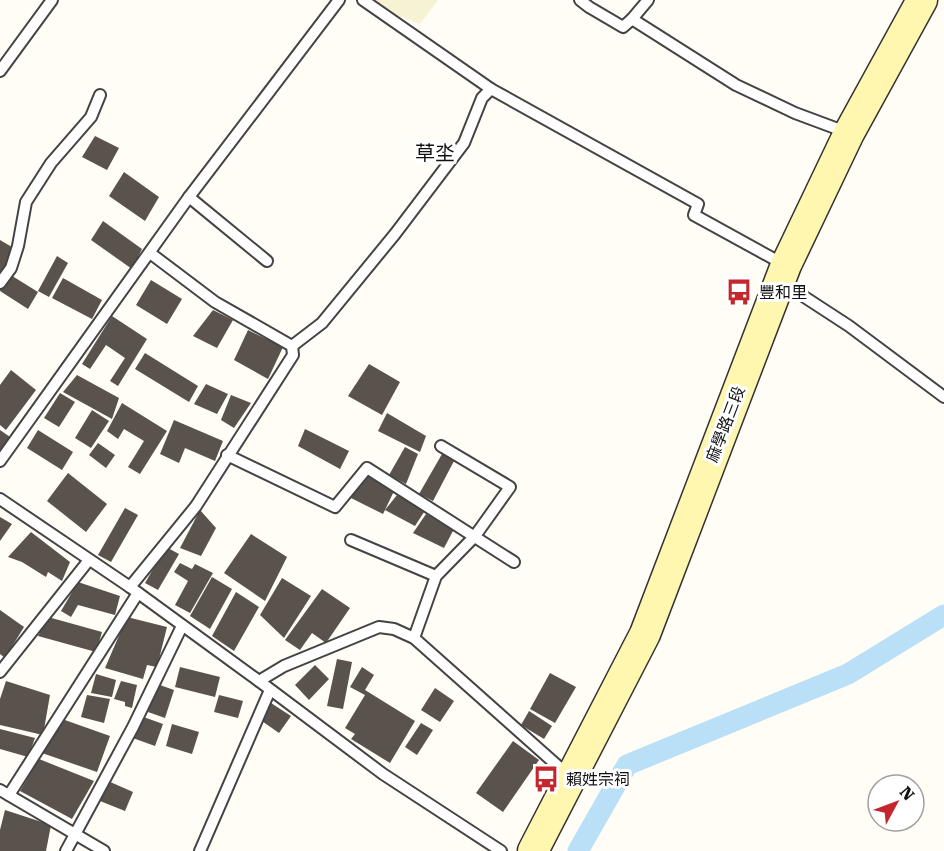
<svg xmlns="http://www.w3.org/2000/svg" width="944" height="851" viewBox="0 0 944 851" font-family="'Roboto Serif','Noto Sans TC',serif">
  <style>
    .farmland { fill: #f6f3d4 }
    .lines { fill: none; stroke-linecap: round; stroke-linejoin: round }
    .canal { stroke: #b9e0f7; stroke-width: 21 }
    .building { fill: #5a524d }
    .lane-casing { stroke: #444; stroke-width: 14 }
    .secondary-casing { stroke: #333; stroke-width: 33 }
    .lane { stroke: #fff; stroke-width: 10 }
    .secondary { stroke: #fff6b0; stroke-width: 30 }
    .labels { text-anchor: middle; stroke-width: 6; stroke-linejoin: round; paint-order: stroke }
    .poi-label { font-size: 16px; fill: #111; stroke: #fff; text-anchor: start }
    .street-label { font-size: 16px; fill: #111; stroke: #fff }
    .quarter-label { font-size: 20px; fill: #111; stroke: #fff }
  </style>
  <rect width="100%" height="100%" fill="#fffdf5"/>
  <polygon class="farmland" points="356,0 438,0 420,24"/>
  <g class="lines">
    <polyline class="canal" points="578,851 627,765 848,674 944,615"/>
  </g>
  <g class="building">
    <polygon points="95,136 119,148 107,170 82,157"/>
    <polygon points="124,172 159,197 145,221 109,196"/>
    <polygon points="103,221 142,249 132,269 91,240"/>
    <polygon points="0,240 17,250 0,278"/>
    <polygon points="57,256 68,263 49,297 38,291"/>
    <polygon points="9,274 38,292 28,309 0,291"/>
    <polygon points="63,278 102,300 92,319 52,298"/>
    <polygon points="151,280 182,299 167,324 136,305"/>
    <polygon points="213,310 233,320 217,348 193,336"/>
    <polygon points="112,316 147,339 118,386 110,381 125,358 106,345 90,369 82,364"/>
    <polygon points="248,330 283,347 268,379 234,360"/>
    <polygon points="145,353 198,386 189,402 135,369"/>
    <polygon points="369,364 400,382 382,415 348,396"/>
    <polygon points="11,370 36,390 6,430 0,425 0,385"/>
    <polygon points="77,375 119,398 112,419 63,392"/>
    <polygon points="206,384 228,394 217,414 194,404"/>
    <polygon points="60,393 75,402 59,427 44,418"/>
    <polygon points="231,395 251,403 234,428 221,420"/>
    <polygon points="122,403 167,431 140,474 128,467 144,441 124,429 118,439 107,431"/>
    <polygon points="92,410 109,421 91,448 75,438"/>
    <polygon points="387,413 426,436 420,452 378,431"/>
    <polygon points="174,420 223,441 215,461 185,448 179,463 160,454"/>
    <polygon points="305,429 349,451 340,469 298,446"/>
    <polygon points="0,430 10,437 0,451"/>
    <polygon points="38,430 73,452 62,470 27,448"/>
    <polygon points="98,443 115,455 106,468 89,455"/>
    <polygon points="405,447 418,454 406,484 389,475"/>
    <polygon points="442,454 454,461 433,501 419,494"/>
    <polygon points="68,473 107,504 86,532 47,501"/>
    <polygon points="366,475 394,491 385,510 397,495 426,509 415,526 385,510 383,514 351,498"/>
    <polygon points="125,508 138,515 111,562 98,555"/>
    <polygon points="200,510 216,528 201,556 180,548"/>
    <polygon points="426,514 454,529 444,548 413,533"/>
    <polygon points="0,517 12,524 0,541"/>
    <polygon points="31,532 70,562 62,581 48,572 46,577 22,562 8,557"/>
    <polygon points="251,534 287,557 265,601 224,573"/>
    <polygon points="166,547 179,554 158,590 145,583"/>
    <polygon points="180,563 192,569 195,564 213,573 190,613 175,605 188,581 174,572"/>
    <polygon points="212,577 232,589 210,629 190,616"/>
    <polygon points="282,578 311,596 284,638 260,615"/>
    <polygon points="78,582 120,596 115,615 78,605 71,617 61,611"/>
    <polygon points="322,589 350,608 326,643 312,633 300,650 285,640"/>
    <polygon points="236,592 259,607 234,651 212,636"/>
    <polygon points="0,610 24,627 5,658 0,654"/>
    <polygon points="48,617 102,632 96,652 38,636"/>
    <polygon points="127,617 167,627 157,667 147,665 143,679 105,668"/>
    <polygon points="337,659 352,662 343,709 327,706"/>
    <polygon points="315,665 329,679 309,700 295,685"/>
    <polygon points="180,667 220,677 215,697 175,687"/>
    <polygon points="362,667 374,675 365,690 415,721 390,763 351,739 355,734 345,728 365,695 350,687"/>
    <polygon points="550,673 576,687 555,723 530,709"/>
    <polygon points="96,674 116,680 112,697 91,693"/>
    <polygon points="6,681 50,695 43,735 0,725 0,699"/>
    <polygon points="121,681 137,685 132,708 125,706 125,702 114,699"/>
    <polygon points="157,684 174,690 165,718 148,712"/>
    <polygon points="435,688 454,701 440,722 421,710"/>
    <polygon points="87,695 110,699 104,723 81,717"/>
    <polygon points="219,695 243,701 238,718 214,712"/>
    <polygon points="271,703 291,716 279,733 259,719"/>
    <polygon points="529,711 552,726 544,739 521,725"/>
    <polygon points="138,715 163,724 155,746 130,737"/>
    <polygon points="62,719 110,736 97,772 39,752"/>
    <polygon points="421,723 433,730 417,755 405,747"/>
    <polygon points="172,724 199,732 192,754 166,746"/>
    <polygon points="0,729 35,738 28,757 0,749"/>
    <polygon points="513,741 539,760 503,812 476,793"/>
    <polygon points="39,759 94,781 72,819 20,791"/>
    <polygon points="108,781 133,792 125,811 100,801"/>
    <polygon points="5,810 51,825 46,851 0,851 0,830"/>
  </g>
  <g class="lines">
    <g class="lane-casing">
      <g id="lane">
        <polyline points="363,0 491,89 698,204 694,215 785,265"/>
        <polyline points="580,0 589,7 623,27 632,19 736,85 795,113 846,132"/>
        <polyline points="632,19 648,0"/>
        <polyline points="0,71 52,0"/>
        <polyline points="189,197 267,261"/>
        <polyline points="0,283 11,268 18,246 26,202 51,163 91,117 100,95"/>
        <polyline points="783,283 849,326 944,397"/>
        <polyline points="292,346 322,323 395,234 464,143 482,98 491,89"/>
        <polyline points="227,455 335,507 367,468 514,562"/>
        <polyline points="0,461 189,197 339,0"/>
        <polyline points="0,499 130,587 259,681 383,774 501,851"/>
        <polyline points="351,540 436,576"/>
        <polyline points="130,587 196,506 293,355 292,346 215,302 150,253"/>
        <polyline points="414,638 436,576 475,536 510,487 441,446"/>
        <polyline points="0,672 89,560"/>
        <polyline points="259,681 284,666 379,627 394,629 414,638 568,775"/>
        <polyline points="0,790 104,851"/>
        <polyline points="9,795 138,593"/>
        <polyline points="66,851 133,727 182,626"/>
        <polyline points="200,851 270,690"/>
      </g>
    </g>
    <g class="secondary-casing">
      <polyline id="secondary" points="533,851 645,634 786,265 849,133 922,0"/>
    </g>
    <use href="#lane" class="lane"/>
    <use href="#secondary" class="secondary"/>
  </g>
  <defs>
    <g id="bus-bare" transform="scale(2.07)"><path d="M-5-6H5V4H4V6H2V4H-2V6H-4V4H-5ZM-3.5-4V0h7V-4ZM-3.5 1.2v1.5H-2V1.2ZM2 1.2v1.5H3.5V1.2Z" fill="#c4262e" stroke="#fff" stroke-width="2.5" paint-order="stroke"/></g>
  </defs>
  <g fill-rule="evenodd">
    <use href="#bus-bare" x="739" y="292"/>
    <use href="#bus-bare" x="546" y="779"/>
  </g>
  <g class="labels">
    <g class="poi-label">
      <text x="759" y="298">豐和里</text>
      <text x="566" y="785">賴姓宗祠</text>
    </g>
    <g class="street-label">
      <text transform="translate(725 424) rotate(-69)" y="6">麻學路三段</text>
    </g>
    <g class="quarter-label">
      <text x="435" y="160">草坔</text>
    </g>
  </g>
  <g transform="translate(896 803) rotate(49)"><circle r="28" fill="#ffffff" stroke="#a0a0a0" stroke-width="1.5"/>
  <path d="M0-4.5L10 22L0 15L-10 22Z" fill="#c4262e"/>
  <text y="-9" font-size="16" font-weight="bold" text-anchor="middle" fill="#111111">N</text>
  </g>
</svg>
